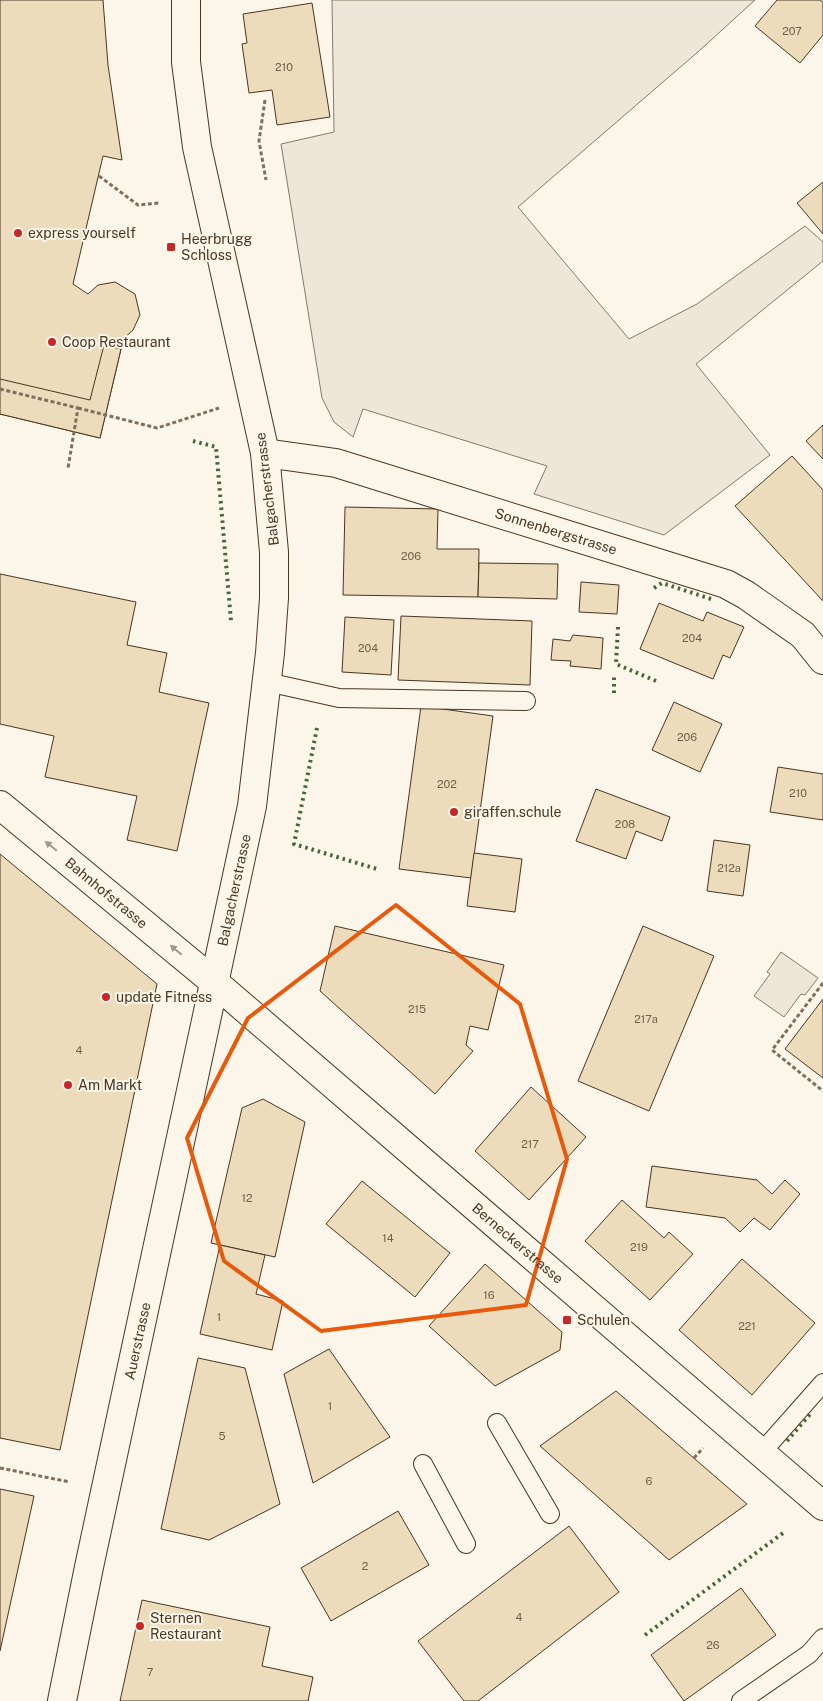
<svg xmlns="http://www.w3.org/2000/svg" width="823" height="1701" viewBox="0 0 823 1701" font-family="'Public Sans',sans-serif">
  <style>
    .green { fill: #ede6d9; stroke: #887966 }
    .building { fill: #ecdcbc; stroke: #4a3520 }
    .lines { fill: none; stroke-linecap: round; stroke-linejoin: round }
    .service-casing { stroke: #4a3520; stroke-width: 20 }
    .minor-casing { stroke: #4a3520; stroke-width: 30 }
    .secondary-casing { stroke: #4a3520; stroke-width: 30 }
    .primary-casing { stroke: #4a3520; stroke-width: 30 }
    .path { stroke: #7f6f5c; stroke-width: 3; stroke-dasharray: 4 2.5; stroke-linecap: butt }
    .service { stroke: #fbf6e9; stroke-width: 18 }
    .minor { stroke: #fbf6e9; stroke-width: 28 }
    .secondary { stroke: #fbf6e9; stroke-width: 28 }
    .primary { stroke: #fbf6e9; stroke-width: 28 }
    .hedge { stroke: #436837; stroke-width: 4; stroke-dasharray: 2.5 4; stroke-linecap: butt }
    .oneway { fill: #a29684 }
    .marked { fill: none; stroke: #e8590c; stroke-width: 4; stroke-linejoin: round }
    .poi-dot { fill: #c62828; stroke: #fbf6e9; stroke-width: 2 }
    .labels { text-anchor: middle; stroke-width: 4; stroke-linejoin: round; paint-order: stroke }
    .number-label { font-size: 11px; fill: #725f47 }
    .poi-label { font-size: 14px; fill: #4a3520; stroke: #fbf6e9; text-anchor: start }
    .street-label { font-size: 14px; fill: #4a3520; stroke: #fbf6e9 }
  </style>
  <rect width="100%" height="100%" fill="#fbf6e9"/>
  <g class="green">
    <polygon points="332,0 755,0 699,51 518,207 629,339 697,304 805,226 823,242 823,261 696,364 770,455 664,535 534,494 547,466 363,409 353,437 334,422 322,398 281,144 334,132"/>
    <polygon points="781,952 818,978 805,995 801,994 784,1017 754,996 770,974 767,972"/>
  </g>
  <g class="building">
    <polygon points="0,0 103,0 108,65 122,160 103,156 73,284 88,294 98,285 115,282 135,294 140,315 133,330 120,342 105,341 104,345 121,349 100,438 0,414"/>
    <polygon points="777,0 820,0 823,2 823,35 800,63 755,26"/>
    <polygon points="312,3 330,117 277,125 272,90 249,93 242,44 247,43 243,14"/>
    <polygon points="823,182 823,234 797,203"/>
    <polygon points="104,345 121,349 100,438 0,414 0,379 90,400"/>
    <polygon points="823,425 823,459 806,441"/>
    <polygon points="792,456 823,490 823,601 735,506"/>
    <polygon points="345,507 438,509 437,549 479,549 478,597 343,595"/>
    <polygon points="479,563 558,564 557,599 478,597"/>
    <polygon points="0,574 136,602 127,645 167,653 159,692 209,703 177,851 127,840 137,796 45,777 54,736 0,724"/>
    <polygon points="581,582 619,585 617,614 579,612"/>
    <polygon points="659,603 703,621 707,612 744,627 730,658 723,655 713,679 640,649"/>
    <polygon points="401,616 532,621 530,685 398,680"/>
    <polygon points="345,617 394,620 391,675 342,672"/>
    <polygon points="573,635 603,638 601,669 570,666 571,661 551,660 553,639 570,641"/>
    <polygon points="674,702 722,724 700,772 652,750"/>
    <polygon points="421,706 493,716 471,878 399,869"/>
    <polygon points="778,767 823,774 823,820 770,812"/>
    <polygon points="596,789 670,817 662,841 636,831 626,859 576,841"/>
    <polygon points="714,840 750,845 743,896 707,891"/>
    <polygon points="474,853 522,859 515,912 467,906"/>
    <polygon points="0,854 157,984 60,1450 0,1438"/>
    <polygon points="335,926 504,965 488,1030 470,1026 466,1045 473,1051 435,1094 320,991"/>
    <polygon points="643,926 714,956 649,1111 578,1081"/>
    <polygon points="823,999 823,1078 785,1049"/>
    <polygon points="531,1087 586,1137 529,1200 475,1151"/>
    <polygon points="263,1099 305,1122 275,1257 211,1243 242,1108"/>
    <polygon points="652,1166 757,1180 772,1194 785,1180 800,1194 770,1230 754,1218 740,1232 725,1218 646,1207"/>
    <polygon points="362,1181 450,1253 415,1297 326,1224"/>
    <polygon points="622,1200 664,1238 669,1232 693,1254 650,1300 585,1241"/>
    <polygon points="220,1245 265,1255 256,1294 283,1301 272,1350 200,1334"/>
    <polygon points="742,1259 815,1323 752,1395 679,1330"/>
    <polygon points="485,1264 562,1332 560,1350 495,1386 429,1326"/>
    <polygon points="329,1349 390,1437 313,1483 284,1374"/>
    <polygon points="198,1358 245,1368 280,1504 209,1540 161,1529"/>
    <polygon points="616,1391 747,1504 669,1560 540,1446"/>
    <polygon points="0,1489 34,1496 0,1651"/>
    <polygon points="398,1511 429,1565 331,1621 301,1568"/>
    <polygon points="569,1526 619,1592 478,1701 464,1701 418,1641"/>
    <polygon points="741,1588 776,1635 684,1701 651,1655"/>
    <polygon points="142,1600 270,1627 262,1666 313,1677 308,1701 120,1701"/>
  </g>
  <g class="lines">
    <g class="service-casing">
      <g id="service">
        <polyline points="267,682 339,698 526,701"/>
        <polyline points="497,1423 550,1514"/>
        <polyline points="761,1453 823,1383"/>
        <polyline points="423,1464 466,1544"/>
        <polyline points="741,1701 809,1654 823,1638"/>
      </g>
    </g>
    <g class="minor-casing">
      <g id="minor">
        <path id="s1" d="M265,453l71,10 390,121 20,11 57,40 20,25"/>
        <path id="s2" d="M0,805l213,176"/>
      </g>
    </g>
    <g class="secondary-casing">
      <g id="secondary">
        <path id="s3" d="M213,981l610,525"/>
      </g>
    </g>
    <g class="primary-casing">
      <g id="primary">
        <path id="s4" d="M62,1701l27,-134 163,-761 18,-153 4,-55v-46l-9,-99 -68,-306 -11,-85v-62"/>
      </g>
    </g>
    <g class="path">
      <polyline points="265,100 259,141 266,180"/>
      <polyline points="99,176 138,205 159,203"/>
      <polyline points="0,389 78,408 68,468"/>
      <polyline points="78,408 157,428 219,408"/>
      <polyline points="823,983 772,1050 823,1091"/>
      <polyline points="694,1458 703,1448"/>
      <polyline points="0,1468 70,1482"/>
    </g>
    <use href="#service" class="service"/>
    <use href="#minor" class="minor"/>
    <use href="#secondary" class="secondary"/>
    <use href="#primary" class="primary"/>
    <g class="hedge">
      <polyline points="193,441 216,447 231,621"/>
      <polyline points="654,588 662,583 711,599"/>
      <polyline points="618,627 616,664 656,681"/>
      <polyline points="614,693 614,674"/>
      <polyline points="317,728 294,844 377,869"/>
      <polyline points="787,1441 811,1413"/>
      <polyline points="645,1635 783,1533"/>
    </g>
  </g>
  <defs><path id="oneway-solid" d="M-6-.8H1V-3.2L6.5 0L1 3.2V.8H-6Z" transform="scale(1.25)"/></defs>
  <g class="oneway">
    <use href="#oneway-solid" transform="translate(51 846) rotate(-141)"/>
    <use href="#oneway-solid" transform="translate(176 950) rotate(-140)"/>
  </g>
  <path class="marked" d="M396,905l124,99 47,155 -41,146 -205,26 -97,-70 -37,-123 61,-120z"/>
  <g class="poi-dot">
    <circle cx="18" cy="233" r="5"/>
    <rect x="166" y="242" width="10" height="10" rx="2.5"/>
    <circle cx="52" cy="342" r="5"/>
    <circle cx="454" cy="812" r="5"/>
    <circle cx="106" cy="997" r="5"/>
    <circle cx="68" cy="1085" r="5"/>
    <rect x="562" y="1315" width="10" height="10" rx="2.5"/>
    <circle cx="140" cy="1626" r="5"/>
  </g>
  <g class="labels">
    <g class="number-label">
      <text x="792" y="35">207</text>
      <text x="284" y="71">210</text>
      <text x="411" y="560">206</text>
      <text x="692" y="642">204</text>
      <text x="368" y="652">204</text>
      <text x="687" y="741">206</text>
      <text x="447" y="788">202</text>
      <text x="798" y="797">210</text>
      <text x="625" y="828">208</text>
      <text x="729" y="872">212a</text>
      <text x="417" y="1013">215</text>
      <text x="646" y="1023">217a</text>
      <text x="79" y="1054">4</text>
      <text x="530" y="1148">217</text>
      <text x="247" y="1202">12</text>
      <text x="388" y="1242">14</text>
      <text x="639" y="1251">219</text>
      <text x="489" y="1299">16</text>
      <text x="219" y="1321">1</text>
      <text x="747" y="1330">221</text>
      <text x="330" y="1410">1</text>
      <text x="222" y="1440">5</text>
      <text x="649" y="1485">6</text>
      <text x="365" y="1570">2</text>
      <text x="519" y="1621">4</text>
      <text x="713" y="1649">26</text>
      <text x="150" y="1676">7</text>
    </g>
    <g class="poi-label">
      <text x="28" y="238">express yourself</text>
      <text x="181" y="244">Heerbrugg<tspan x="181" dy="16">Schloss</tspan></text>
      <text x="62" y="347">Coop Restaurant</text>
      <text x="464" y="817">giraffen.schule</text>
      <text x="116" y="1002">update Fitness</text>
      <text x="78" y="1090">Am Markt</text>
      <text x="577" y="1325">Schulen</text>
      <text x="150" y="1623">Sternen<tspan x="150" dy="16">Restaurant</tspan></text>
    </g>
    <g class="street-label">
      <text transform="translate(267 489) rotate(-97)" y="5">Balgacherstrasse</text>
      <text dy="5" stroke="none"><textPath href="#s1" startOffset="302">Sonnenbergstrasse</textPath></text>
      <text dy="5" stroke="none"><textPath href="#s4" startOffset="829">Balgacherstrasse</textPath></text>
      <text dy="5" stroke="none"><textPath href="#s2" startOffset="138">Bahnhofstrasse</textPath></text>
      <text dy="5" stroke="none"><textPath href="#s3" startOffset="402">Berneckerstrasse</textPath></text>
      <text dy="5" stroke="none"><textPath href="#s4" startOffset="368">Auerstrasse</textPath></text>
    </g>
  </g>
</svg>
